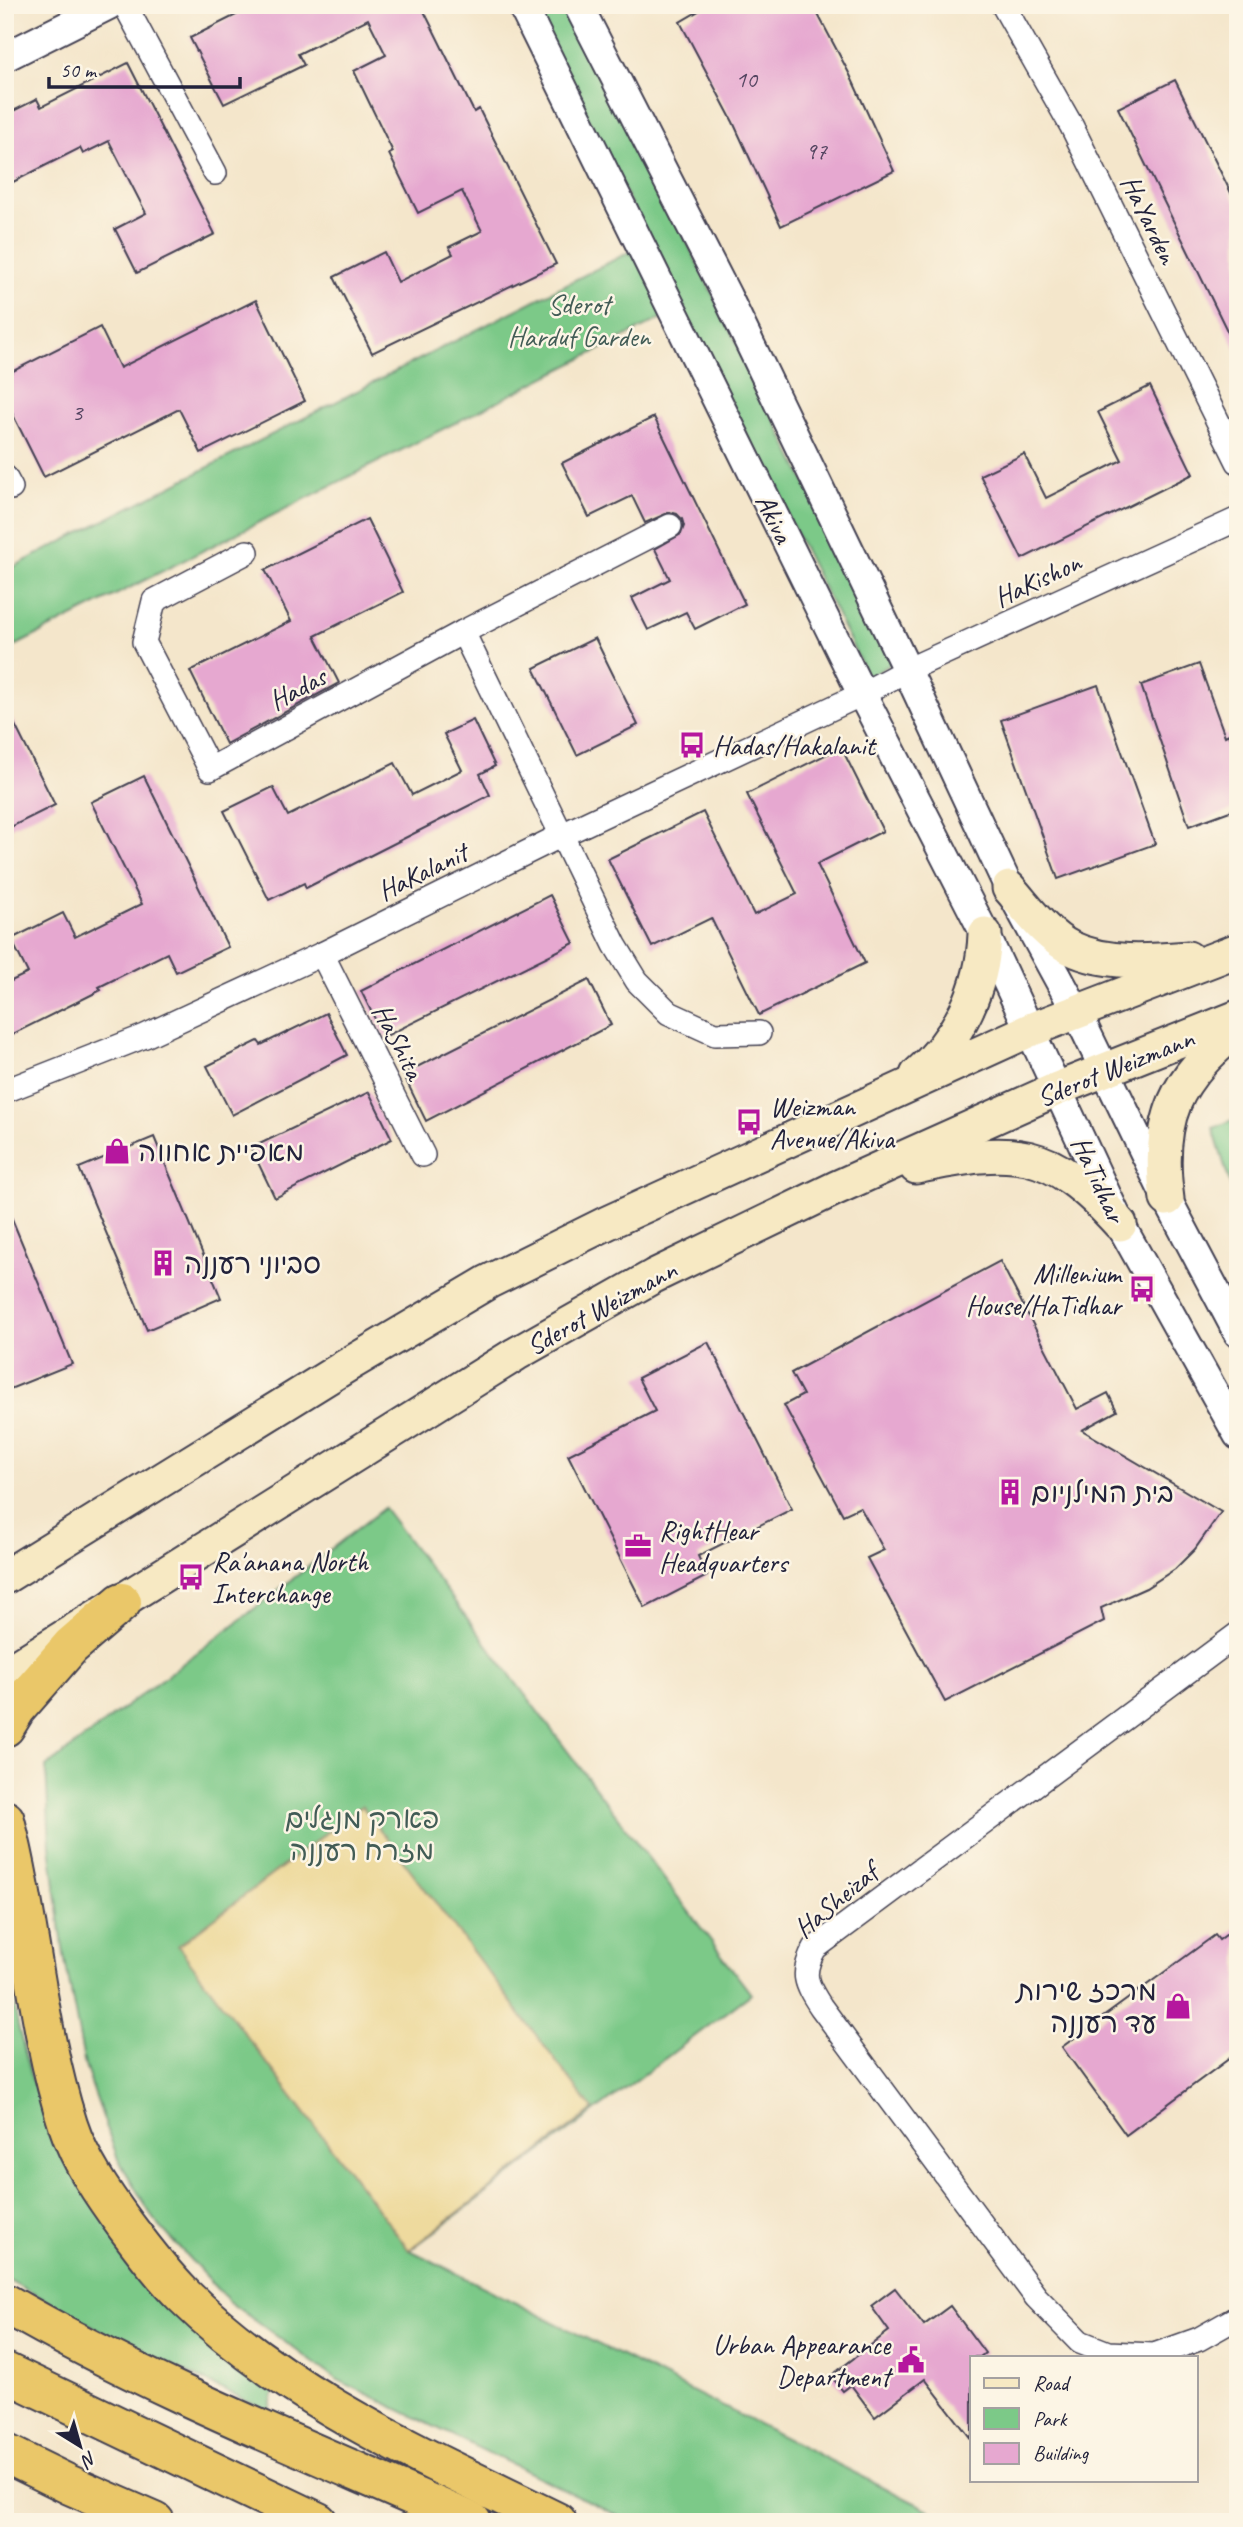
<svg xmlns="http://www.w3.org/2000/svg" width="1243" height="2527" viewBox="0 0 1243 2527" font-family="Caveat,'Playpen Sans Hebrew',sans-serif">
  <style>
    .green { fill: #7cc988; stroke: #4f7662; stroke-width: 2 }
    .sand { fill: #eeda9e; stroke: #887e6c; stroke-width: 2 }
    .building { fill: #e6a8d0 }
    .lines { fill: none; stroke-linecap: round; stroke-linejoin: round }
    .minor-casing { stroke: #423f51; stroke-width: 26 }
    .tertiary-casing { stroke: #423f51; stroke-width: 32 }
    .secondary-casing { stroke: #423f51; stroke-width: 37 }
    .trunk-casing { stroke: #423f51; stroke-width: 42 }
    .minor { stroke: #fff; stroke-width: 23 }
    .tertiary { stroke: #fff; stroke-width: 28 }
    .secondary { stroke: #f7e9c3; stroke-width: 33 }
    .trunk { stroke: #eac769; stroke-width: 38 }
    .labels { text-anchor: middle; stroke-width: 5; stroke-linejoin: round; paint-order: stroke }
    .number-label { font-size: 24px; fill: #534460 }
    .street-label { font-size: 28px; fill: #22223b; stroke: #fcf5e5 }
    .park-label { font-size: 28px; fill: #425c56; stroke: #fcf5e5 }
    .poi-label { font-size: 28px; fill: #22223b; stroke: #fcf5e5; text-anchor: start }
  </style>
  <rect width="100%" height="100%" fill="#fcf5e5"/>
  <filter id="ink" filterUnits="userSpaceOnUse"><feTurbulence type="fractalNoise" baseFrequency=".0143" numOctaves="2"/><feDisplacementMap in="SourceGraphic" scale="14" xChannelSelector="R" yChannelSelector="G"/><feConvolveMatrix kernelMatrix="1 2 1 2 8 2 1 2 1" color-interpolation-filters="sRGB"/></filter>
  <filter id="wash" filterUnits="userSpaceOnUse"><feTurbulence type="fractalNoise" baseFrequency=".00686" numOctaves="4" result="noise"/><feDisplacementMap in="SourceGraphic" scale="28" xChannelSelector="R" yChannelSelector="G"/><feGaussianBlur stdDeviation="1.57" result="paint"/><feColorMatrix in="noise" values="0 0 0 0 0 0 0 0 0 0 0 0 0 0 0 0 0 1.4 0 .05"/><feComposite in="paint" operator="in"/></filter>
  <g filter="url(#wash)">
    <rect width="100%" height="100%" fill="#f4e6cb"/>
    <g class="green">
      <polygon points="531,5 570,5 894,662 868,677"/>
      <polygon points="641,246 674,312 5,651 5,571"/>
      <polygon points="1238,1118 1238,1209 1213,1128"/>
      <polygon points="384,1508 751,1994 410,2250 953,2522 631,2522 336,2379 228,2301 154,2220 117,2157 85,2066 64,1955 50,1846 46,1767 227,1630"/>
      <polygon points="5,1954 18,2026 32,2080 53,2134 275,2386 269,2412 112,2337 5,2278"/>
    </g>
    <polygon class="sand" points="362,1806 593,2110 409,2250 178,1946"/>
    <g id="blocks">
      <g class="building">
        <polygon points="256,5 421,5 474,112 479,109 556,264 372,353 334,277 384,252 398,282 453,254 449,247 482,231 462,191 418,213 389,154 393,152 354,71 386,55 368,19 298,54 304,65 224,104 190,38"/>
        <polygon points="709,5 813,5 850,75 894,171 781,226 733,122 680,22"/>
        <polygon points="128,63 215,234 137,273 115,229 146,213 109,141 83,154 80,148 5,186 5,115 37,99 41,107"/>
        <polygon points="1175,80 1238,207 1238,353 1118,108"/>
        <polygon points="256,300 305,401 201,453 179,409 44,477 5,399 5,375 100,327 120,368"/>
        <polygon points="1150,386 1193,474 1022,559 980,475 1024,454 1046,498 1122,460 1098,412"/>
        <polygon points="654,417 745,604 695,629 686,612 648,630 632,598 670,579 655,549 681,534 684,526 682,519 677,514 670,512 645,523 632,496 589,517 562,463"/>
        <polygon points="367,519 403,592 315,636 339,683 226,744 190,671 291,621 265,570"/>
        <polygon points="595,638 638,725 577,755 534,668"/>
        <polygon points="1199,664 1225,736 1229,734 1238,759 1238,808 1189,826 1141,685"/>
        <polygon points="1098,685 1155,844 1058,879 1001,720"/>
        <polygon points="5,705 55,805 5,830"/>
        <polygon points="473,720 495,766 480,774 490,795 306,888 304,883 269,900 224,811 273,787 288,816 395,763 412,795 462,770 444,734"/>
        <polygon points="841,747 883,831 817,864 865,963 759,1015 711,918 652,947 608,859 703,812 754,915 797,894 747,794"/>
        <polygon points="144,776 228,947 176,972 167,953 99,987 101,990 5,1038 5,984 28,973 11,939 63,913 75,937 142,904 91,802"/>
        <polygon points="550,895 574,943 384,1037 361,991"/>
        <polygon points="589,980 611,1025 426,1121 403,1074"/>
        <polygon points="326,1013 347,1055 232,1115 207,1066 258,1041 261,1045"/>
        <polygon points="369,1092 392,1139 275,1198 251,1148"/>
        <polygon points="154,1137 221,1298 147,1330 79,1168"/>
        <polygon points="5,1202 72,1364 5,1391"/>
        <polygon points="1000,1261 1077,1409 1108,1393 1117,1411 1082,1430 1221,1512 1195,1549 1175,1569 1146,1588 1101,1608 1104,1621 945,1702 867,1558 884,1550 860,1507 843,1515 784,1405 803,1395 791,1373"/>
        <polygon points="708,1342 792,1509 698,1556 707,1576 645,1608 568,1455 655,1411 638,1378"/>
        <polygon points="1238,1926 1238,2052 1126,2135 1062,2047 1215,1935 1219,1940"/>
        <polygon points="895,2288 924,2325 950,2306 985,2353 980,2357 972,2357 972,2440 925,2379 875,2417 851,2385 843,2391 831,2376 889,2331 871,2306"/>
      </g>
    </g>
  </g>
  <g filter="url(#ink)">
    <use href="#blocks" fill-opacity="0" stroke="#423f51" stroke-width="2"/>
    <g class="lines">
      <g class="minor-casing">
        <g id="minor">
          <polyline points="125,5 215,173"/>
          <polyline points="1003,5 1071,125 1238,462"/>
          <polyline points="5,477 11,488"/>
          <polyline points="247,552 154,601 144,642 210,769 463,632 670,526"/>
          <polyline points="463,632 615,945 637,981 669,1013 715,1034 759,1033"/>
          <polyline points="322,954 423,1155"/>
          <polyline points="5,1091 145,1036 322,954 562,835 862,694 907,670 1238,519"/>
          <path d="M1238,1634l-423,314c-15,26 -9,36 6,59l215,290 44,45 28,11 46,2 45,-16 39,-22"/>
        </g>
      </g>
      <g class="tertiary-casing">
        <g id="tertiary">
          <polyline points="522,5 862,694 985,934 1120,1224 1238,1435"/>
          <polyline points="578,5 727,296 907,670 1009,888 1076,1011 1167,1199 1238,1333"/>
          <polyline points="5,57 109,5"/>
        </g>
      </g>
      <g class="secondary-casing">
        <g id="secondary">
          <path d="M1009,888c18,20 37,48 62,60 35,17 80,13 117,10"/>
          <path d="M917,1075c42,-37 66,-86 68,-141"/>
          <path d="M916,1167c99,-21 133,-21 204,57"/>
          <path d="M1167,1199c-11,-80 8,-121 71,-170"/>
          <polyline points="5,1577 346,1366 488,1282 607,1223 1030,1030 1238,950"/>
          <polyline points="5,1674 516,1354 654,1276 836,1188 1057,1089 1238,1017"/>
        </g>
      </g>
      <g class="trunk-casing">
        <g id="trunk">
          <polyline points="5,1727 16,1709 71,1646 122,1602"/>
          <path d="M5,1820c26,100 31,206 63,305 12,37 36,71 58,101 18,24 36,48 57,69 105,104 244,163 374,227"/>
          <path d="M5,2303c149,86 310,149 467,219"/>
          <polyline points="5,2372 318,2522"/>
          <polyline points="5,2453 70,2485 155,2522"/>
        </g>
      </g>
      <use href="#minor" class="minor"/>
      <use href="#tertiary" class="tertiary"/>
      <use href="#secondary" class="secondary"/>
      <use href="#trunk" class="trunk"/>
    </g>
  </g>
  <defs>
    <g id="bus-bare" transform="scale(2.1)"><path d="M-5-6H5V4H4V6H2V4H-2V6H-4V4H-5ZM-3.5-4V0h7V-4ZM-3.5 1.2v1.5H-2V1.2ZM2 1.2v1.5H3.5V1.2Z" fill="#b5179e" stroke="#fcf5e5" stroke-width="2.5" paint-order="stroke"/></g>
    <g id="shop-bare" transform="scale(2.1)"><path d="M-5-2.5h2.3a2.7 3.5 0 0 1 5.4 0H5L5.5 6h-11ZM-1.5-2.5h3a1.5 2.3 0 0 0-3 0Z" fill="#b5179e" stroke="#fcf5e5" stroke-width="2.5" paint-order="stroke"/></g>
    <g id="building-bare" transform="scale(2.1)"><path d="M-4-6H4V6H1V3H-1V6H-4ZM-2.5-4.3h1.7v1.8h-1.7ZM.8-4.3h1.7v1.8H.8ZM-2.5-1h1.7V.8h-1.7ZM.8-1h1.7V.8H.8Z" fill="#b5179e" stroke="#fcf5e5" stroke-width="2.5" paint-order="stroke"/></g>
    <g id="office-bare" transform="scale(2.1)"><path d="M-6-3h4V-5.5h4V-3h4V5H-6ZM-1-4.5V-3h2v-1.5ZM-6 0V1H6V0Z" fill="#b5179e" stroke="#fcf5e5" stroke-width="2.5" paint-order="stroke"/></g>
    <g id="civic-bare" transform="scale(2.1)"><path d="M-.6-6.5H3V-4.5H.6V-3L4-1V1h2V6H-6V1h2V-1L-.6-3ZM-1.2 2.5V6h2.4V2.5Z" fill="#b5179e" stroke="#fcf5e5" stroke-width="2.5" paint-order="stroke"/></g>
  </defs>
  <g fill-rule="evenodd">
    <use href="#bus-bare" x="692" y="745"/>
    <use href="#bus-bare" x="749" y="1122"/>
    <use href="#shop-bare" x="117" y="1151"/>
    <use href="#building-bare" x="163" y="1263"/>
    <use href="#bus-bare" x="1142" y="1289"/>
    <use href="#building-bare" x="1010" y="1492"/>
    <use href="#office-bare" x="638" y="1546"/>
    <use href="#bus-bare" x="191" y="1577"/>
    <use href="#shop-bare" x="1178" y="2006"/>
    <use href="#civic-bare" x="911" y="2360"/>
  </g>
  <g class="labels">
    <g class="number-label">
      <text x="746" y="87">10</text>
      <text x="816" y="159">97</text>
      <text x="77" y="420">3</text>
    </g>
    <g class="street-label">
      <text transform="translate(1150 219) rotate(64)" y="10">HaYarden</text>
      <text transform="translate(775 518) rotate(64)" y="10">Akiva</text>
      <text transform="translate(1037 579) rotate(-25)" y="10">HaKishon</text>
      <text transform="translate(297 688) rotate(-28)" y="10">Hadas</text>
      <text transform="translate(422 871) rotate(-26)" y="10">HaKalanit</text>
      <text transform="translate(399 1041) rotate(63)" y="10">HaShita</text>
      <text transform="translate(1115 1067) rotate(-22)" y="10">Sderot Weizmann</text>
      <text transform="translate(1099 1179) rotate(65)" y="10">HaTidhar</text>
      <text transform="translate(601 1307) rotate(-29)" y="10">Sderot Weizmann</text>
      <text transform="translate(835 1900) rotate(-40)" y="10">HaSheizaf</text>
    </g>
    <g class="park-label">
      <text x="579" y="314">Sderot<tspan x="579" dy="32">Harduf Garden</tspan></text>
      <text x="362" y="1828">פארק מנגלים<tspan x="362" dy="32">מזרח רעננה</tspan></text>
    </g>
    <g class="poi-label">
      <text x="713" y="755">Hadas/Hakalanit</text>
      <text x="770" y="1116">Weizman<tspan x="770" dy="32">Avenue/Akiva</tspan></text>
      <text x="138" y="1161">מאפיית אחווה</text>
      <text x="184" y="1273">סביוני רעננה</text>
      <text x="1121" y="1283" text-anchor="end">Millenium<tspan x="1121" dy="32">House/HaTidhar</tspan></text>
      <text x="1031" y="1502">בית המילניום</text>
      <text x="659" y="1540">RightHear<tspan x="659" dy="32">Headquarters</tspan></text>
      <text x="212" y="1571">Ra'anana North<tspan x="212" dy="32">Interchange</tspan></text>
      <text x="1157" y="2000" text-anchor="end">מרכז שירות<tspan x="1157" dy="32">עד רעננה</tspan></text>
      <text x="890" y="2354" text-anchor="end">Urban Appearance<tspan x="890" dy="32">Department</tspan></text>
    </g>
  </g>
  <rect width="1243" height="2527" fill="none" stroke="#fcf5e5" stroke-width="28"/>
  <rect x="970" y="2356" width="228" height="126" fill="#fcf5e5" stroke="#a5a1a1" stroke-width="2"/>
  <rect x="984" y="2378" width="35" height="10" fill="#f7e9c3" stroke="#a5a1a1" stroke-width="2"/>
  <text x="1033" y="2390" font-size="21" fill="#22223b">Road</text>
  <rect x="984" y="2408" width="35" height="21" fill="#7cc988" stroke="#a5a1a1" stroke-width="2"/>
  <text x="1033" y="2426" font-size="21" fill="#22223b">Park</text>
  <rect x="984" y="2443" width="35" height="21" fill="#e6a8d0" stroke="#a5a1a1" stroke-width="2"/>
  <text x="1033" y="2460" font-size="21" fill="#22223b">Building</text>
  <g transform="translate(80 2446) rotate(143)" stroke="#fcf5e5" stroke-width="5" paint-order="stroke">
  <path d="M0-5L12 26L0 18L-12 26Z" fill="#22223b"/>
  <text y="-10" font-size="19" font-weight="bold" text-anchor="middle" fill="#22223b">N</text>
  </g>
  <path d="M49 77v10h191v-10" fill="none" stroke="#22223b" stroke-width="3.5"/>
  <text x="60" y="77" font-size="21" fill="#22223b" stroke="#fcf5e5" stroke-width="5" paint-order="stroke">50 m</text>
</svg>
